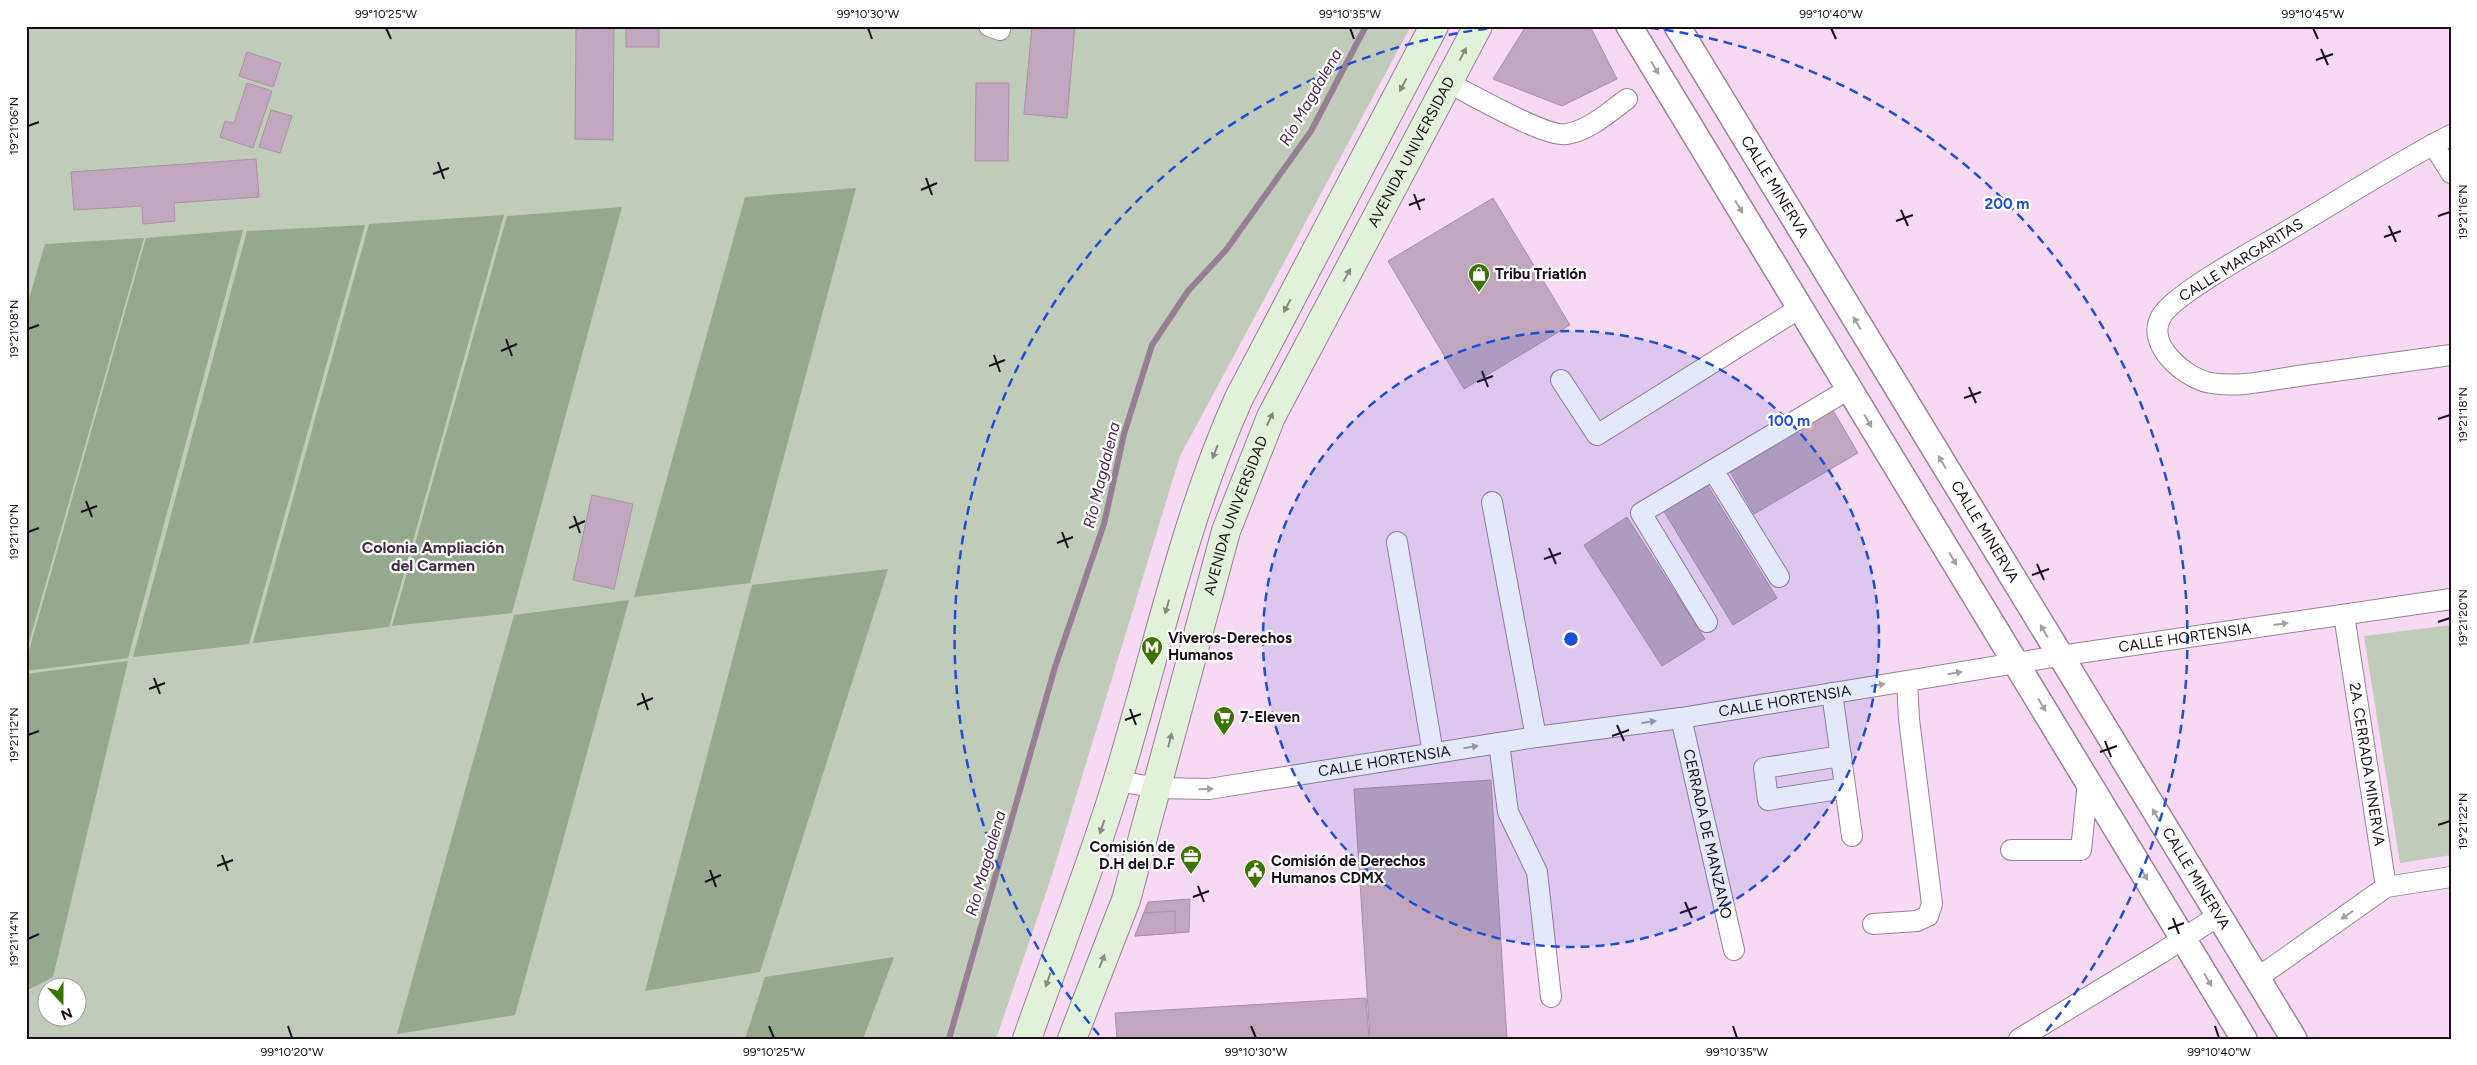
<svg xmlns="http://www.w3.org/2000/svg" width="2477" height="1065" viewBox="0 0 2477 1065" font-family="Figtree,sans-serif">
  <style>
    .green { fill: #c0cbba; fill-rule: evenodd }
    .forest { fill: #96a88d }
    .lines { fill: none; stroke-linecap: round; stroke-linejoin: round }
    .stream { stroke: #967e93; stroke-width: 6 }
    .building { fill: #c1a7be; stroke: #ab8fa7 }
    .minor-casing { stroke: #9c8199; stroke-width: 22 }
    .tertiary-casing { stroke: #9c8199; stroke-width: 28 }
    .secondary-casing { stroke: #9c8199; stroke-width: 30 }
    .minor { stroke: #fff; stroke-width: 20 }
    .tertiary { stroke: #fff; stroke-width: 25 }
    .secondary { stroke: #e2f1d9; stroke-width: 28 }
    .oneway { fill: #878b82 }
    .oneway2 { fill: #a39fa2 }
    .ticks { fill: none; stroke: #180e17; stroke-width: 2 }
    .ring { fill: none; stroke: #1d4ed8; stroke-width: 2.5; stroke-dasharray: 9 6 }
    .labels { text-anchor: middle; stroke-width: 4.5; stroke-linejoin: round; paint-order: stroke }
    .street-label { font-size: 15px; fill: #180e17; stroke: #fff }
    .poi-label { font-size: 15px; font-weight: bold; fill: #180e17; stroke: #fff; text-anchor: start }
    .water-label { font-size: 16px; font-style: italic; fill: #492546; stroke: #fff }
    .neighbourhood-label { font-size: 16px; font-weight: bold; fill: #432c40; stroke: #fff }
    .centre { fill: #1d4ed8; stroke: #fff; stroke-width: 2.5 }
    .ring-label { font-size: 15px; text-anchor: middle; font-weight: bold; fill: #1d4ed8; stroke: #fff; stroke-width: 4.5; stroke-linejoin: round; paint-order: stroke }
    .neatline { fill: none; stroke: #180e17; stroke-width: 2 }
    .ticks-label { font-size: 12px; text-anchor: middle; fill: #180e17 }
  </style>
  <rect width="100%" height="100%" fill="#f7d9f3"/>
  <g class="green">
    <path d="M26,26h1385l-231,430 -129,422 -55,161h-970zM48,988h30v30h-30z"/>
    <polygon points="2451,625 2451,855 2400,863 2364,636"/>
  </g>
  <g class="forest">
    <polygon points="856,188 750,583 634,597 745,197"/>
    <polygon points="622,207 512,613 392,626 507,216"/>
    <polygon points="504,215 389,627 253,643 369,224"/>
    <polygon points="365,225 249,644 133,657 247,231"/>
    <polygon points="243,230 128,658 26,671 26,661 146,238"/>
    <polygon points="144,238 26,653 26,309 45,244"/>
    <polygon points="888,569 760,972 645,991 752,585"/>
    <polygon points="629,600 515,1015 397,1034 514,615"/>
    <polygon points="128,661 53,977 26,991 26,674"/>
    <polygon points="894,957 863,1039 745,1039 765,977"/>
  </g>
  <g class="lines">
    <polyline class="stream" points="949,1039 1055,667 1104,524 1124,434 1152,345 1188,291 1226,250 1311,131 1366,26"/>
  </g>
  <g class="building">
    <polygon points="576,26 614,26 613,140 575,139"/>
    <rect x="626" y="26" width="33" height="21"/>
    <polygon points="1032,26 1075,26 1067,118 1024,114"/>
    <polygon points="1526,26 1590,26 1617,79 1562,106 1493,79"/>
    <polygon points="247,52 281,63 273,87 239,76"/>
    <polygon points="247,83 272,91 253,148 220,137 225,121 234,123"/>
    <polygon points="976,83 1009,83 1008,161 975,161"/>
    <polygon points="271,110 292,116 280,153 259,147"/>
    <polygon points="256,159 259,197 174,203 175,221 143,224 142,206 74,210 71,172"/>
    <polygon points="1493,198 1570,325 1464,389 1388,261"/>
    <polygon points="1831,407 1858,453 1754,514 1728,468"/>
    <polygon points="1703,478 1777,598 1733,625 1660,505"/>
    <polygon points="592,495 633,504 614,589 573,580"/>
    <polygon points="1627,517 1705,639 1662,666 1584,545"/>
    <polygon points="1491,780 1507,1039 1370,1039 1354,789"/>
    <polygon points="1190,899 1189,932 1135,936 1148,902"/>
    <polygon points="1175,911 1175,933 1135,936 1144,913"/>
    <polygon points="1366,998 1369,1039 1117,1039 1115,1013"/>
  </g>
  <g class="lines">
    <g class="minor-casing">
      <g id="minor">
        <polyline points="989,26 1000,30"/>
        <path d="M1448,83c24,11 97,55 119,51 23,-4 42,-22 60,-35"/>
        <path d="M2451,135c-58,30 -113,66 -169,99 -25,15 -110,61 -121,83 -16,28 25,62 50,66 28,5 59,-3 87,-7 51,-7 102,-14 153,-21"/>
        <polyline points="2433,144 2451,173"/>
        <polyline points="1561,380 1597,435 1800,308"/>
        <polyline points="1492,502 1536,737"/>
        <polyline points="1397,542 1433,753"/>
        <polyline points="1779,577 1713,470 1849,389"/>
        <path id="s1" d="M2344,615l42,272"/>
        <polyline points="1707,622 1641,513 1713,470"/>
        <polyline points="1832,693 1852,836"/>
        <path id="s2" d="M1681,718l53,232"/>
        <polyline points="1499,743 1508,812 1537,872 1551,997"/>
        <polyline points="1841,756 1764,768 1768,800 1845,788"/>
        <path id="s3" d="M1118,781l40,7 51,1 327,-52 145,-19 378,-62 392,-57"/>
        <polyline points="2011,850 2081,850 2088,782"/>
        <polyline points="1873,924 1917,921 1928,916 1932,904 1909,719 1907,681"/>
        <polyline points="2256,979 2386,887 2451,877"/>
        <polyline points="2019,1039 2161,953 2218,916"/>
      </g>
    </g>
    <g class="tertiary-casing">
      <g id="tertiary">
        <polyline points="1629,26 2244,1039"/>
        <path id="s4" d="M1677,26l617,1013"/>
      </g>
    </g>
    <g class="secondary-casing">
      <g id="secondary">
        <path d="M1027,1039c30,-86 65,-174 91,-260 39,-128 66,-259 121,-381l195,-372"/>
        <path id="s5" d="M1072,1039l54,-139 100,-369 45,-114 207,-391"/>
      </g>
    </g>
    <use href="#minor" class="minor"/>
    <use href="#tertiary" class="tertiary"/>
    <use href="#secondary" class="secondary"/>
  </g>
  <defs><path id="oneway-solid" d="M-6-.8H1V-3.2L6.5 0L1 3.2V.8H-6Z" transform="scale(1.25)"/></defs>
  <g class="oneway">
    <use href="#oneway-solid" transform="translate(1463 54) rotate(-62)"/>
    <use href="#oneway-solid" transform="translate(1403 85) rotate(118)"/>
    <use href="#oneway-solid" transform="translate(1347 275) rotate(-62)"/>
    <use href="#oneway-solid" transform="translate(1287 306) rotate(118)"/>
    <use href="#oneway-solid" transform="translate(1270 419) rotate(-65)"/>
    <use href="#oneway-solid" transform="translate(1215 452) rotate(111)"/>
    <use href="#oneway-solid" transform="translate(1167 607) rotate(106)"/>
    <use href="#oneway-solid" transform="translate(1170 740) rotate(-76)"/>
    <use href="#oneway-solid" transform="translate(1102 827) rotate(109)"/>
    <use href="#oneway-solid" transform="translate(1102 961) rotate(-69)"/>
    <use href="#oneway-solid" transform="translate(1048 980) rotate(109)"/>
  </g>
  <g class="oneway2">
    <use href="#oneway-solid" transform="translate(1655 68) rotate(59)"/>
    <use href="#oneway-solid" transform="translate(1739 207) rotate(59)"/>
    <use href="#oneway-solid" transform="translate(1857 323) rotate(-121)"/>
    <use href="#oneway-solid" transform="translate(1868 421) rotate(59)"/>
    <use href="#oneway-solid" transform="translate(1942 462) rotate(-121)"/>
    <use href="#oneway-solid" transform="translate(1953 559) rotate(59)"/>
    <use href="#oneway-solid" transform="translate(2281 624) rotate(-8)"/>
    <use href="#oneway-solid" transform="translate(2044 631) rotate(-121)"/>
    <use href="#oneway-solid" transform="translate(1955 673) rotate(-9)"/>
    <use href="#oneway-solid" transform="translate(1878 685) rotate(-9)"/>
    <use href="#oneway-solid" transform="translate(2042 705) rotate(59)"/>
    <use href="#oneway-solid" transform="translate(1649 722) rotate(-8)"/>
    <use href="#oneway-solid" transform="translate(1471 747) rotate(-9)"/>
    <use href="#oneway-solid" transform="translate(1206 789) rotate(-2)"/>
    <use href="#oneway-solid" transform="translate(2156 815) rotate(-121)"/>
    <use href="#oneway-solid" transform="translate(2144 874) rotate(59)"/>
    <use href="#oneway-solid" transform="translate(2347 915) rotate(145)"/>
    <use href="#oneway-solid" transform="translate(2208 980) rotate(59)"/>
  </g>
  <path class="ticks" d="M386,28l5,11M868,28l4,11M1350,28l4,11M1831,28l5,11M2313,28l5,11M2321,49l7,16M2316,60l17,-6M28,126l11,-4M438,162l6,17M433,174l16,-6M926,178l6,17M921,190l16,-7M1414,194l6,16M1409,205l16,-6M1901,210l7,16M2438,216l12,-4M1896,221l17,-6M2389,226l7,16M2384,237l17,-6M28,329l11,-4M506,339l6,17M501,351l16,-7M994,355l6,17M989,366l16,-6M1482,371l6,16M1477,382l16,-6M1969,387l7,16M1964,398l17,-6M2438,419l12,-4M86,501l6,16M81,512l16,-6M574,516l6,17M569,528l16,-7M28,532l11,-4M1062,532l6,16M1057,543l16,-6M1549,548l7,16M1544,559l17,-6M2037,564l7,16M2032,575l17,-6M2438,622l12,-4M154,678l6,16M149,689l16,-6M642,693l6,17M637,705l16,-7M1130,709l6,16M1125,720l16,-6M1617,725l7,16M28,735l11,-4M1612,736l17,-6M2105,741l6,16M2100,752l17,-6M2438,825l12,-4M222,855l6,16M217,866l16,-6M710,870l6,17M705,882l16,-7M1198,886l6,16M1193,897l16,-6M1685,902l7,16M1680,913l17,-6M2173,918l6,16M2168,929l16,-6M28,939l11,-5M288,1026l4,12M769,1026l5,12M1251,1026l5,12M1733,1026l4,12M2215,1026l4,12"/>
  <circle cx="1571" cy="639" r="308" fill="#1d4ed8" fill-opacity=".12"/>
  <g class="ring">
    <circle cx="1571" cy="639" r="308"/>
    <path d="M1099 1035A616 616 0 0 1 1507 26M1635 26A616 616 0 0 1 2043 1035"/>
  </g>
  <defs>
    <g id="shop-pin" transform="scale(1.125)"><path d="M0 17L-7.5 6A9.5 9.5 0 1 1 7.5 6Z" fill="#3c7402" stroke="#fff"/><path d="M-5-2.5h2.3a2.7 3.5 0 0 1 5.4 0H5L5.5 6h-11ZM-1.5-2.5h3a1.5 2.3 0 0 0-3 0Z" fill="#fff"/></g>
    <g id="metro-pin" transform="scale(1.125)"><path d="M0 17L-7.5 6A9.5 9.5 0 1 1 7.5 6Z" fill="#3c7402" stroke="#fff"/><path d="M-5.5 5V-5H-3L0 0L3-5H5.5V5H3V-.5L0 4L-3-.5V5Z" fill="#fff"/></g>
    <g id="supermarket-pin" transform="scale(1.125)"><path d="M0 17L-7.5 6A9.5 9.5 0 1 1 7.5 6Z" fill="#3c7402" stroke="#fff"/><path d="M-6-5.5h2.5l.6 2H6L4.5 2H-2.5L-4.4-4H-6ZM-1.5 3.2a1.3 1.3 0 1 0 .1 0ZM3 3.2a1.3 1.3 0 1 0 .1 0Z" fill="#fff"/></g>
    <g id="office-pin" transform="scale(1.125)"><path d="M0 17L-7.5 6A9.5 9.5 0 1 1 7.5 6Z" fill="#3c7402" stroke="#fff"/><path d="M-6-3h4V-5.5h4V-3h4V5H-6ZM-1-4.5V-3h2v-1.5ZM-6 0V1H6V0Z" fill="#fff"/></g>
    <g id="civic-pin" transform="scale(1.125)"><path d="M0 17L-7.5 6A9.5 9.5 0 1 1 7.5 6Z" fill="#3c7402" stroke="#fff"/><path d="M-.6-6.5H3V-4.5H.6V-3L4-1V1h2V6H-6V1h2V-1L-.6-3ZM-1.2 2.5V6h2.4V2.5Z" fill="#fff"/></g>
  </defs>
  <g fill-rule="evenodd">
    <use href="#shop-pin" x="1479" y="274"/>
    <use href="#metro-pin" x="1152" y="647"/>
    <use href="#supermarket-pin" x="1224" y="717"/>
    <use href="#office-pin" x="1191" y="856"/>
    <use href="#civic-pin" x="1255" y="870"/>
  </g>
  <g class="labels">
    <g class="street-label">
      <text dy="5" stroke="none"><textPath href="#s5" startOffset="954">AVENIDA UNIVERSIDAD</textPath></text>
      <text dy="5" stroke="none"><textPath href="#s4" startOffset="188">CALLE MINERVA</textPath></text>
      <text transform="translate(2241 260) rotate(-32)" y="5">CALLE MARGARITAS</text>
      <text dy="5" stroke="none"><textPath href="#s5" startOffset="549">AVENIDA UNIVERSIDAD</textPath></text>
      <text dy="5" stroke="none"><textPath href="#s4" startOffset="592">CALLE MINERVA</textPath></text>
      <text dy="5" stroke="none"><textPath href="#s3" startOffset="1079">CALLE HORTENSIA</textPath></text>
      <text dy="5" stroke="none"><textPath href="#s3" startOffset="674">CALLE HORTENSIA</textPath></text>
      <text dy="5" stroke="none"><textPath href="#s3" startOffset="269">CALLE HORTENSIA</textPath></text>
      <text dy="5" stroke="none"><textPath href="#s1" startOffset="151">2A. CERRADA MINERVA</textPath></text>
      <text dy="5" stroke="none"><textPath href="#s2" startOffset="119">CERRADA DE MANZANO</textPath></text>
      <text dy="5" stroke="none"><textPath href="#s4" startOffset="998">CALLE MINERVA</textPath></text>
    </g>
    <g class="poi-label">
      <text x="1495" y="279">Tribu Triatlón</text>
      <text x="1168" y="643">Viveros-Derechos<tspan x="1168" dy="17">Humanos</tspan></text>
      <text x="1240" y="722">7-Eleven</text>
      <text x="1175" y="852" text-anchor="end">Comisión de<tspan x="1175" dy="17">D.H del D.F</tspan></text>
      <text x="1271" y="866">Comisión de Derechos<tspan x="1271" dy="17">Humanos CDMX</tspan></text>
    </g>
    <g class="water-label">
      <text transform="translate(1310 97) rotate(-60)" y="6">Río Magdalena</text>
      <text transform="translate(1101 475) rotate(-76)" y="6">Río Magdalena</text>
      <text transform="translate(985 863) rotate(-74)" y="6">Río Magdalena</text>
    </g>
    <g class="neighbourhood-label">
      <text x="433" y="553">Colonia Ampliación<tspan x="433" dy="18">del Carmen</tspan></text>
    </g>
  </g>
  <circle cx="1571" cy="639" r="8" class="centre"/>
  <g class="ring-label">
    <text x="2007" y="209">200 m</text>
    <text x="1789" y="426">100 m</text>
  </g>
  <rect width="2477" height="1065" fill="none" stroke="#ffffff" stroke-width="55"/>
  <g transform="translate(62 1002) rotate(159)"><circle r="24" fill="#ffffff" stroke="#a39fa2"/>
  <path d="M0-4L9 19L0 12L-9 19Z" fill="#3c7402"/>
  <text y="-8" font-size="14" font-weight="bold" text-anchor="middle" fill="#180e17">N</text>
  </g>
  <rect x="28" y="28" width="2422" height="1010" class="neatline"/>
  <g class="ticks-label">
    <text x="386" y="18">99°10'25"W</text>
    <text x="868" y="18">99°10'30"W</text>
    <text x="1350" y="18">99°10'35"W</text>
    <text x="1831" y="18">99°10'40"W</text>
    <text x="2313" y="18">99°10'45"W</text>
    <text transform="translate(14 126) rotate(-90)" y="4">19°21'06"N</text>
    <text transform="translate(2463 212) rotate(-90)" y="4">19°21'16"N</text>
    <text transform="translate(14 329) rotate(-90)" y="4">19°21'08"N</text>
    <text transform="translate(2463 415) rotate(-90)" y="4">19°21'18"N</text>
    <text transform="translate(14 532) rotate(-90)" y="4">19°21'10"N</text>
    <text transform="translate(2463 618) rotate(-90)" y="4">19°21'20"N</text>
    <text transform="translate(14 735) rotate(-90)" y="4">19°21'12"N</text>
    <text transform="translate(2463 821) rotate(-90)" y="4">19°21'22"N</text>
    <text transform="translate(14 939) rotate(-90)" y="4">19°21'14"N</text>
    <text x="292" y="1056">99°10'20"W</text>
    <text x="774" y="1056">99°10'25"W</text>
    <text x="1256" y="1056">99°10'30"W</text>
    <text x="1737" y="1056">99°10'35"W</text>
    <text x="2219" y="1056">99°10'40"W</text>
  </g>
</svg>
